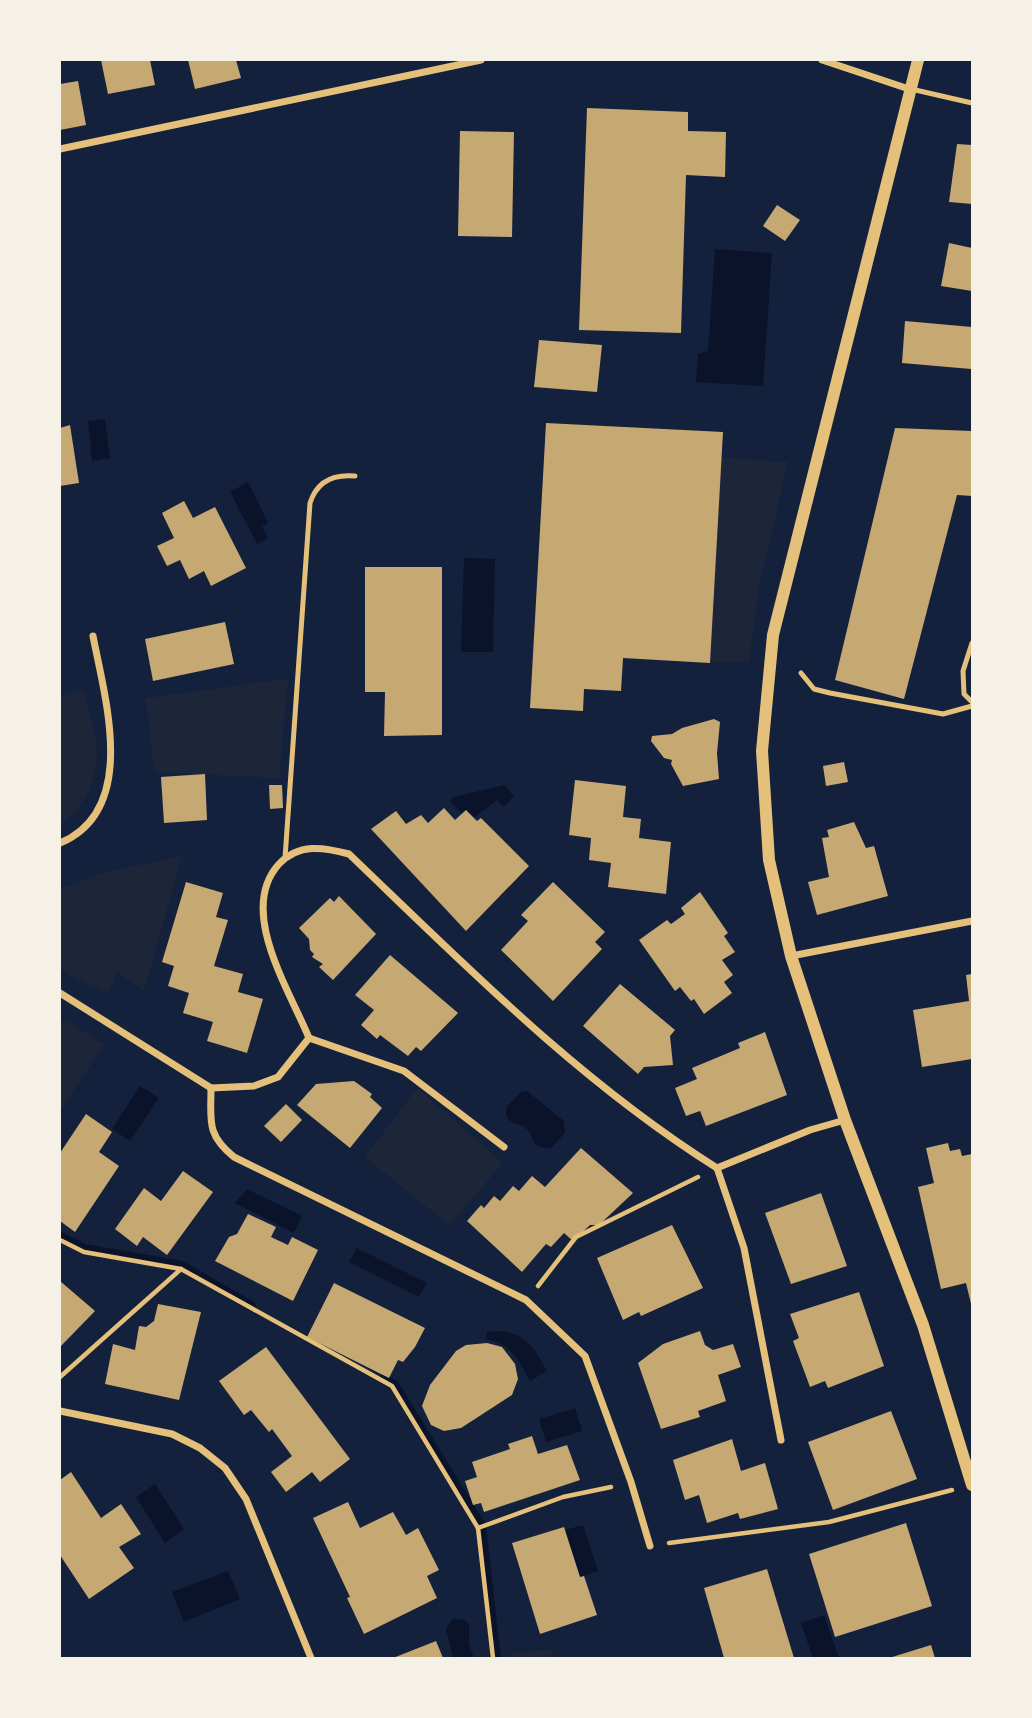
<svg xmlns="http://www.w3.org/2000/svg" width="1032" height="1718" viewBox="0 0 1032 1718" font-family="Barlow,sans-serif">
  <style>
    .green { fill: #1d2539 }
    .water { fill: #0b132b }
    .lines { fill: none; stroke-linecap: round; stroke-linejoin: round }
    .stream { stroke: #0b132b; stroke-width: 10 }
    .building { fill: #c6a872 }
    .path { stroke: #e5c07b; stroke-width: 4.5 }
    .service { stroke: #e5c07b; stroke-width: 5 }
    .minor { stroke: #e5c07b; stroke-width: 7 }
    .tertiary { stroke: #e5c07b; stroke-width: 12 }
  </style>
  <rect width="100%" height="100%" fill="#14213d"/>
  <g class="green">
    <polygon points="721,458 788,462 759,587 749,662 710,663"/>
    <polygon points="288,679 279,778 154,772 146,698"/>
    <path d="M84,689c4,21 13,45 13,65 0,25 -15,59 -37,70v-129z"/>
    <polygon points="182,856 144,991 117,972 109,993 66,974 60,968 60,889 102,873"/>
    <polygon points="67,1021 104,1044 60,1112 60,1022"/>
    <polygon points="417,1088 503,1163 449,1225 365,1157"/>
    <polygon points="551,1650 554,1658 510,1658 510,1653"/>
  </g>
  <g class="water">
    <polygon points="715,249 772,253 763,386 696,382 698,354 708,351"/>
    <polygon points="105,419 110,458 92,461 88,421"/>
    <polygon points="248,482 268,523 262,527 268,538 257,544 230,492"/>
    <polygon points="464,558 495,559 493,652 461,652"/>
    <polygon points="505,785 514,797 503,807 497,800 474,818 466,810 462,814 451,802 453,797"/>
    <polygon points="140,1086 159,1098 130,1141 112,1129"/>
    <path d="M527,1091l37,30 1,12 -15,16 -13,-3c-5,-5 -4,-10 -9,-16 -10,-10 -26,-4 -21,-24l14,-14z"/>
    <polygon points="247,1189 302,1216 294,1233 235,1203"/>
    <polygon points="357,1248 427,1283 419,1297 349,1262"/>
    <path d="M497,1331c29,1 38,18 50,40l-17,10c-11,-21 -19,-37 -44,-42l1,-7z"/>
    <polygon points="575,1408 582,1431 546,1442 539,1419"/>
    <polygon points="155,1484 184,1529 165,1543 136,1497"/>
    <polygon points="583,1525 598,1571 580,1577 565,1530"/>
    <polygon points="228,1571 240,1599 184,1622 172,1592"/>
    <polygon points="824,1615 839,1658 813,1658 801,1623"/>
    <polygon points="453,1619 465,1620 469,1624 469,1644 474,1658 453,1658 446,1629"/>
  </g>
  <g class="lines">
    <g class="stream">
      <polyline points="60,1237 85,1249 182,1266 251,1306"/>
      <polyline points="384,1379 394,1385 481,1526 496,1658"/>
    </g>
  </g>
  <g class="building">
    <polygon points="101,60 150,60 155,85 108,94"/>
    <polygon points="188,60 236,60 241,78 195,89"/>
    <polygon points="78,81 86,125 60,130 60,84"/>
    <polygon points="587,108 688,112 688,131 726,132 725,177 686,175 681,333 579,330"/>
    <polygon points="460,131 514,132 512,237 458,236"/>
    <polygon points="957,144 972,145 972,204 949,202"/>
    <polygon points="777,205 800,220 785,241 763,226"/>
    <polygon points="949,243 972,248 972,291 941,286"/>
    <polygon points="905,321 972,327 971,369 902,363"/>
    <polygon points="539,340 602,345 597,392 534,387"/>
    <polygon points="546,423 723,432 710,663 623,658 621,691 584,689 583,711 530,708"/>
    <polygon points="70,425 79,483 60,486 60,428"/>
    <polygon points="895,428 972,431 972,496 957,495 904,699 835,680"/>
    <polygon points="184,501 193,518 215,507 246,568 211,586 204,571 189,579 180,560 167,566 157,546 174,538 162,513"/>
    <polygon points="365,567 442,567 442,735 384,736 385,692 365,692"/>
    <polygon points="225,622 234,664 153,681 145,639"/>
    <polygon points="714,719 720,722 717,753 719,779 683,786 671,764 672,760 664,758 651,741 652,736 672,734 682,728"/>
    <polygon points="844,762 848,782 826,786 823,766"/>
    <polygon points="205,774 207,820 164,823 161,777"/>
    <polygon points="575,780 626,786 623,817 641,819 639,838 671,842 666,894 608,887 611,863 589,860 591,838 569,835"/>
    <polygon points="269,785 282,785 283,808 270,809"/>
    <polygon points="444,808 455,820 466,810 477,821 481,818 529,866 466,931 371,829 396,811 406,824 421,815 428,823"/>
    <polygon points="854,822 866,848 874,846 888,896 817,915 808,882 829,877 822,838 829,837 827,830"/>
    <polygon points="186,882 223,893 216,917 228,920 214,966 243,974 238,992 263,999 247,1053 207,1041 213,1022 183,1013 189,993 168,986 174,966 162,962"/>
    <polygon points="553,882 605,932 595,942 602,949 553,1001 501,950 528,921 521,915"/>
    <polygon points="700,892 728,933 724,936 735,952 722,960 733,975 724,982 732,993 704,1014 694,999 691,1001 680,987 675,991 639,940 667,920 671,924 685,914 681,908"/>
    <polygon points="339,896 376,934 333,980 319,967 323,964 312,957 314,954 310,950 309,939 299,928 330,898 334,902"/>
    <polygon points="390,955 458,1013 421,1051 416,1047 408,1056 380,1035 377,1039 361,1025 374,1010 355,995"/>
    <polygon points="972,974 972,1059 922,1067 913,1010 969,1001 966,975"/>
    <polygon points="620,984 675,1030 670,1036 673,1065 644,1067 638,1074 583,1026"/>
    <polygon points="765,1032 787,1095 706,1126 700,1111 686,1116 675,1088 697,1079 692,1068 740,1048 738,1043"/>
    <polygon points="354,1081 372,1094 370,1097 382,1108 350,1148 297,1105 316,1084"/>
    <polygon points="286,1104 302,1120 281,1142 264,1126"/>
    <polygon points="86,1114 112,1132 99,1152 119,1166 75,1232 60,1221 60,1153"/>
    <polygon points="948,1143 950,1151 960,1149 962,1156 972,1154 972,1308 966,1283 941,1289 918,1187 934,1183 926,1148"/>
    <polygon points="581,1148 633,1193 599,1225 590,1225 573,1241 564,1233 551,1247 546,1244 522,1272 467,1221 481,1205 484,1208 494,1196 500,1201 513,1186 519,1191 532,1176 545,1187"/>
    <polygon points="183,1171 213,1192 167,1255 143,1237 137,1246 115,1229 144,1188 161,1201"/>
    <polygon points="821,1193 847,1266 791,1284 765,1213"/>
    <polygon points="248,1214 276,1227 271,1237 288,1245 292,1237 318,1250 293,1301 215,1261 229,1237 237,1234"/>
    <polygon points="672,1225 703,1288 641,1316 639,1312 623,1320 597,1258"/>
    <polygon points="60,1281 95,1311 60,1347"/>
    <polygon points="334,1283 425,1328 415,1347 403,1362 398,1360 389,1378 307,1337"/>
    <polygon points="859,1292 884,1366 828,1388 825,1381 810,1387 793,1341 799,1338 790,1314"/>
    <polygon points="158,1304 201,1312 179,1400 105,1384 113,1344 135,1350 139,1326 146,1327 154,1321"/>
    <polygon points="700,1331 705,1345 713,1350 733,1344 741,1367 718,1375 726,1401 698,1411 700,1417 661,1429 638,1363 663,1344"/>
    <polygon points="487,1343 502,1347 515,1364 518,1379 512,1395 461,1428 444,1431 431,1425 422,1406 430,1385 456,1351 466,1345"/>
    <polygon points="266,1347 350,1459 320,1482 312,1472 286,1492 271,1472 292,1456 272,1429 269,1432 251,1410 244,1415 219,1381"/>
    <polygon points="891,1411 917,1479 833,1510 808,1442"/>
    <polygon points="532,1436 538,1454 567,1445 580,1480 484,1512 481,1503 473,1505 465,1481 477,1477 472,1462 510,1449 508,1444"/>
    <polygon points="732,1439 741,1471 765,1463 778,1509 740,1519 738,1513 707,1523 699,1495 685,1500 673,1460"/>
    <polygon points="71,1472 101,1518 121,1504 141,1534 119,1547 134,1568 89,1599 60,1555 60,1480"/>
    <polygon points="348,1502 360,1528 393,1512 406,1535 418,1528 439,1570 427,1576 437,1598 364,1634 347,1598 350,1597 313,1518"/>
    <polygon points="906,1523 932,1606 835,1637 809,1554"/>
    <polygon points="564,1527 580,1577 584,1576 597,1615 540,1634 512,1543"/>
    <polygon points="767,1569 794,1658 724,1658 704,1588"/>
    <polygon points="436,1641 443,1658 393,1658"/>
    <polygon points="931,1645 935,1658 889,1658"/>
  </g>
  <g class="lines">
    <g class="path">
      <polyline points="60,1240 84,1252 181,1269 392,1386 478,1528 493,1658"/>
      <polyline points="538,1286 576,1237 698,1177"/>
      <polyline points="60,1377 181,1269"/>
      <polyline points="478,1528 563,1497 611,1487"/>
      <polyline points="669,1543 829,1522 952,1490"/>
    </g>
    <g class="service">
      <polyline points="911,89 972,103"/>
      <polyline points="972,643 963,671 964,694 972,702"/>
      <polyline points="801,673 814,689 830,693 943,714 972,706"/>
      <path d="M285,858l25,-355c7,-22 23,-29 45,-27"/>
    </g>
    <g class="minor">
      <polyline points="822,60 909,89"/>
      <polyline points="60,149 481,60"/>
      <path d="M60,843c79,-33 45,-144 33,-207"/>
      <polyline points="791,956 972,921"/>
      <polyline points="60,993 211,1088 254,1086 278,1077 309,1038"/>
      <path d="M309,1038c-20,-49 -72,-128 -30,-174 20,-21 44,-17 70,-10 116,111 231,228 368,314"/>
      <polyline points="309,1038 404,1071 504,1147"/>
      <path d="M211,1088c0,33 -5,46 23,69l292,143 59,56 46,126 19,64"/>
      <polyline points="717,1168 744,1248 781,1440"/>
      <polyline points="717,1168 810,1130 845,1120"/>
      <polyline points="60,1411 172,1434 200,1448 225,1468 246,1499 311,1658"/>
    </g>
    <polyline class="tertiary" points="918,60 773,635 762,751 769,860 791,956 845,1120 923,1325 972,1485"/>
  </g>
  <rect width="1032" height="1718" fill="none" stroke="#f6f1e7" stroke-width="122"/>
</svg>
